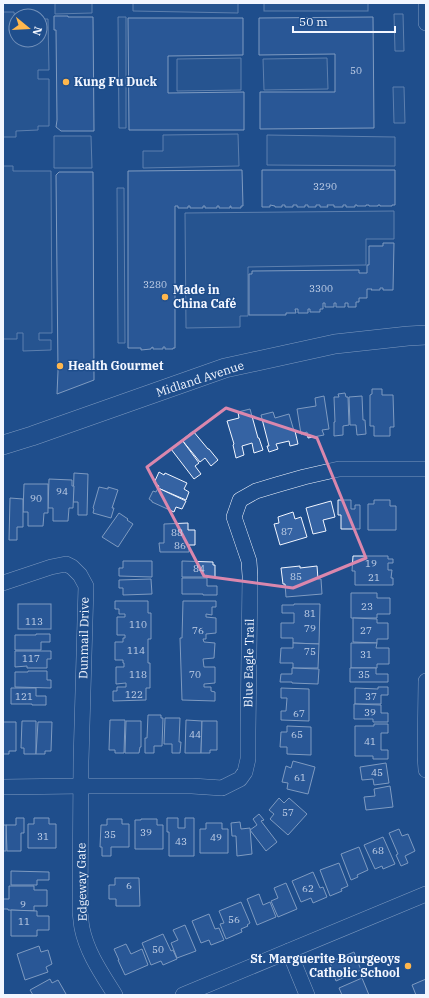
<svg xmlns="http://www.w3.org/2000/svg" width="429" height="998" viewBox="0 0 429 998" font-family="'IBM Plex Serif',serif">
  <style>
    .parking { fill: #305b95; stroke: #a8bbd7 }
    .building { fill: #3563a3; stroke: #f2f6ff }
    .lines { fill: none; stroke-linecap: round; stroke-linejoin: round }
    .minor-casing { stroke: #f2f6ff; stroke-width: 16 }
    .major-casing { stroke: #f2f6ff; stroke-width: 20 }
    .minor { stroke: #1f4e8c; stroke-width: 15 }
    .major { stroke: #1f4e8c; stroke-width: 19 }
    .marked { fill: none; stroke: #da87ad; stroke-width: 3; stroke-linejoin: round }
    .poi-dot { fill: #ffb74d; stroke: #1f4e8c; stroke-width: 1.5 }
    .labels { text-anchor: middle; stroke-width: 3; stroke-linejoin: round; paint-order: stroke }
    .number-label { font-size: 10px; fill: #c3d1e8 }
    .poi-label { font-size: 12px; font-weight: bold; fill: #f2f6ff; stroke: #1f4e8c; text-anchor: start }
    .street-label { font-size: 12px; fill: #f2f6ff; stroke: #1f4e8c }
  </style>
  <rect width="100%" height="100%" fill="#1f4e8c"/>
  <g class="parking">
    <polygon points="55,3 92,3 92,13 55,14"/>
    <polygon points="133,3 238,3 238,13 133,11"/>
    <rect x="264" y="3" width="104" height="8"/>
    <polygon points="3,12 14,12 15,20 16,20 16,40 40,40 40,19 48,19 49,70 38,70 38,79 49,79 49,126 38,126 38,130 16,131 16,137 3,137"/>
    <polygon points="394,14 403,14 404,51 395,51"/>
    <polygon points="118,17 126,17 126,128 119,128"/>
    <polygon points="241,58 241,90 177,91 177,59"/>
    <polygon points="327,58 328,89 264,90 263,59"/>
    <polygon points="393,87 404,87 405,123 394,123"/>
    <polygon points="238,134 239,166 143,168 143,151 163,151 163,135"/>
    <polygon points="267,135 395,137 395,166 267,165"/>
    <polygon points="54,136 91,136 92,168 54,168"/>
    <polygon points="3,166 13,166 13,171 51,171 52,333 39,333 39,340 51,340 51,350 23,351 23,333 17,333 17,339 3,339"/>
    <polygon points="117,188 124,188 125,343 118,343"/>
    <polygon points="394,211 394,239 366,239 366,265 248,267 248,316 240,316 240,327 186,328 185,213"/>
  </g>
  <g class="building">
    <polygon points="54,16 68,16 68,17 93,17 94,131 61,131 56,127 57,120 56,30 54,30"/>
    <polygon points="373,17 374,128 260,129 260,92 335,92 335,54 259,55 259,18"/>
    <polygon points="128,18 243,18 243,55 168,56 168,93 244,92 244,130 129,130"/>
    <polygon points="242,170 243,206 241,206 241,208 231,208 231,206 230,206 230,208 219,208 219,206 217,206 217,208 205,208 205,206 203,206 203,208 190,208 190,206 188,206 188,208 178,208 178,206 175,206 175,348 173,348 173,349 165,349 165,347 163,347 163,349 153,349 153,347 151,348 151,349 141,350 141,348 128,348 128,171"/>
    <polygon points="262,170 395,170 395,205 392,205 392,206 380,206 380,205 378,205 378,206 369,206 369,205 366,205 366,206 357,206 357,205 355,205 355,207 346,207 346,205 343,205 343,207 334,207 334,205 327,205 328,207 320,207 320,205 316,205 316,207 308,207 308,205 305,205 305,207 297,207 297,205 293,205 293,207 285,207 285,205 282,205 282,207 275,207 275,206 270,205 270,207 262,207"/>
    <polygon points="59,172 93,172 94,380 57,394 58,371 56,175"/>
    <polygon points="383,243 394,243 393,290 383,290 383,288 380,288 380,290 371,290 372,289 367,289 367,298 359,298 359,302 356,302 356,307 348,307 348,303 345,303 345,307 336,307 336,303 334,303 334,307 325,307 325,303 323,303 323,309 320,309 320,312 310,312 310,309 308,309 308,313 298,313 298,309 295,309 296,313 286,313 286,315 249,315 249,274 252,274 252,271 359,270 359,273 367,273 367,265 369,265 369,246 383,246"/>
    <polygon points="372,389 382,389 382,395 393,395 394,427 390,427 390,436 374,436 374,426 370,426 370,395 372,394"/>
    <polygon points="345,393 346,397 348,397 349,425 343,426 343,435 334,436 334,422 335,422 334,397 339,397 338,394"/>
    <polygon points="324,396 329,429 322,430 324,435 308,438 307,432 301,434 297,409 316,406 315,398"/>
    <polygon points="362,396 363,420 365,420 366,434 357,435 356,425 350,425 349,397"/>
    <polygon points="250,409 258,438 259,438 263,450 254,453 252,443 242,446 244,455 236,458 233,445 234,444 227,421 239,418 238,412"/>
    <polygon points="273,412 275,418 289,414 294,431 295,431 298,444 290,446 289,441 276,444 278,449 269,452 267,446 269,446 261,415"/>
    <polygon points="193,431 208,449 209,449 218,460 211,466 205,458 200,462 182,440"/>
    <polygon points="182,440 199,463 195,466 201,474 194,479 171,449"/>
    <polygon points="159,472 164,475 165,473 187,483 184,489 189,492 186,500 158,488 159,486 154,483"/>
    <polygon points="74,473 88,474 87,515 78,515 78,502 73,502"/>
    <polygon points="49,479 72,480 72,486 74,486 73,508 69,508 68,521 53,521 53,508 48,508"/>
    <polygon points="24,484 48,484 48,513 44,513 43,526 28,526 28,512 23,512"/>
    <polygon points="99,487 108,489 108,487 118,490 112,508 114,508 111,518 93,513 94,509 93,508"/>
    <polygon points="158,488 186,501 182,509 176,507 174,512 152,502 152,501 149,499 153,491 156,492"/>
    <polygon points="10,498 23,499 23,527 17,527 17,540 9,540"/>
    <polygon points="338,500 351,500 351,509 355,509 355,505 360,505 360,529 341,529 341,515 338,515"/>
    <polygon points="374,500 390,500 390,506 396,506 396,530 368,530 368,504 374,504"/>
    <polygon points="331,501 335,517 323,520 326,531 313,534 306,508"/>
    <polygon points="293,512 295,519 301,517 307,537 280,545 274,524 279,523 278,517"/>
    <polygon points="119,513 128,519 127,520 133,524 118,547 102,537"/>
    <polygon points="188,523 188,530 195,530 195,545 189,545 189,552 160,552 159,543 164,543 164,524"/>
    <polygon points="353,556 388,556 388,559 393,559 393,563 388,563 388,570 392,570 391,578 393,578 393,585 355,585 355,571 352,571"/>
    <polygon points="123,561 152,561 152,577 119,576 119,568 123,568"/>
    <polygon points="182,561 213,562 213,565 215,565 215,577 182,577"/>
    <polygon points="300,566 300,568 317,566 318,579 321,579 322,594 286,597 285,584 283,584 281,568"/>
    <polygon points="182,578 207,578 207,586 217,586 217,595 203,595 203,594 182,594"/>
    <polygon points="151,579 152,594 123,595 123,588 119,588 119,580"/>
    <polygon points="351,593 377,593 377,598 390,598 390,614 377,614 377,618 351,618"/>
    <polygon points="115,601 148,601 148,613 151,613 151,639 148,639 148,663 150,663 150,688 146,688 146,700 113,701 113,691 117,691 117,687 126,687 126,683 116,684 116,667 124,667 124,663 123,663 123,660 115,660 115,642 123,642 123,638 125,638 125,635 117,635 117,617 125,617 125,614 119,614 119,609 115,609"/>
    <polygon points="183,601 216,601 216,607 212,607 212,615 206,614 206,617 216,618 216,633 206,634 206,639 203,639 204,642 215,643 214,658 203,659 204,667 215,667 215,683 204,684 204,687 211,687 211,691 215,692 215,701 182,700 180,638 182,638"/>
    <rect x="18" y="604" width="33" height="25"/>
    <polygon points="294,604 320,604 319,644 293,643 293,638 281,638 281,623 294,623 294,613 282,613 282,605 294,605"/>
    <polygon points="353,618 377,619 377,623 388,623 388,639 377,639 377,643 353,642"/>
    <polygon points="36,634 50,634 50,642 41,642 41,650 15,650 15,635 36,635"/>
    <polygon points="293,643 319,644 318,668 293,668 293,663 280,663 281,648 293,648"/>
    <polygon points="351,643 377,643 376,648 389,648 389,664 377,664 377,668 351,668"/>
    <polygon points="15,651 51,651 51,659 47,659 47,668 27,668 27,666 15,667"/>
    <polygon points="292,668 319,669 318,684 292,683 292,682 280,682 281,674 292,674"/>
    <polygon points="350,668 376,668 376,674 388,674 388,682 350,682"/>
    <polygon points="28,671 47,671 47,680 51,680 51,688 15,687 15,672 28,672"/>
    <polygon points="378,687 388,687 388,695 381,695 381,704 355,704 355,688 378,689"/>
    <polygon points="11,688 36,688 36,696 46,696 46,705 32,705 32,704 11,704"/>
    <polygon points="281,688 309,689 309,721 281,720 281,711 286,711 287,698 281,698"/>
    <polygon points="354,704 381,705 381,713 388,713 388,722 373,722 373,719 354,719"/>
    <polygon points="148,715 161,715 161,718 163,718 162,746 154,746 154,753 145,753 145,738 147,738"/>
    <polygon points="165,718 180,718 179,742 181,742 180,753 172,753 172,744 164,744"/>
    <polygon points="110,720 125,720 124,753 115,753 115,750 109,750"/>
    <polygon points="186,720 202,721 201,753 185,753"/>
    <polygon points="22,721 36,721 36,754 24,754 24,748 21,748"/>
    <polygon points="126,721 141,721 141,747 140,747 139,753 125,753"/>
    <polygon points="202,721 217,721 217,750 210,750 210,753 201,753"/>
    <polygon points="3,722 16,722 16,751 9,751 9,754 3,754"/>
    <polygon points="38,722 52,722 51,751 45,751 45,754 36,754"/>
    <polygon points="374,724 388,724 388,733 381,733 381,750 388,750 388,759 373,759 373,756 355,756 355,726 374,726"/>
    <polygon points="287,726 311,727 311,755 287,754 287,747 280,747 281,732 287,732"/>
    <polygon points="293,761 315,767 308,794 287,789 288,783 282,782 286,766 291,768"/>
    <polygon points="386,763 389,783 374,785 373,779 362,780 360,767"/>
    <polygon points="390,786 393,807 366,810 364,797 375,796 374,789"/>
    <polygon points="279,798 284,803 289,798 307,814 288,835 270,819 274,814 269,810"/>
    <polygon points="259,814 264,820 261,821 277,842 266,851 250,830 257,825 253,819"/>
    <polygon points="16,818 24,818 24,833 21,833 21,851 7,851 6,825 16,825"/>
    <polygon points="34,818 49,818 49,824 56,824 56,848 28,848 28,824 34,824"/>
    <polygon points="167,818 178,818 178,828 185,828 185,818 194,818 194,856 169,856 169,832 167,832"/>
    <polygon points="107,819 122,819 122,824 129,824 129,847 111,847 111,856 102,856 102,847 100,847 101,825 107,825"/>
    <polygon points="141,819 157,819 157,825 163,825 163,849 135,849 135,820 141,820"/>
    <polygon points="240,822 241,829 250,828 252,854 237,856 236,836 232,836 231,823"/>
    <polygon points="206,823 222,823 222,829 228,829 228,853 200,853 200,829 206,829"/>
    <rect x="3" y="825" width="3" height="26"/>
    <polygon points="399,829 402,836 408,834 415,851 405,856 408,863 401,866 396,855 398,854 389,833"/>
    <polygon points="383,837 395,864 383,869 382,866 375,869 364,845"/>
    <polygon points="359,847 368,870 357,875 358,877 351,880 341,854"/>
    <polygon points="339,863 348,886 341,889 342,891 330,896 320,870"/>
    <polygon points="11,871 49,872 49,880 37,880 37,885 11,885"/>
    <polygon points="313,872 320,888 323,887 327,897 313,903 311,898 301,902 292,881"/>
    <polygon points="115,878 139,878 140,906 116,906 116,899 109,899 109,885 115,885"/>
    <polygon points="286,883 297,909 278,917 271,901 278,898 274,888"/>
    <polygon points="9,886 34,886 34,890 47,890 47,906 34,906 34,911 8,910 8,909 3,909 3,899 9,899"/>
    <polygon points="259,894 263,905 270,902 276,917 257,925 247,899"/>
    <polygon points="241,902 250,923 247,925 248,926 241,929 242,932 226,939 220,924 224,923 219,911"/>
    <polygon points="11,910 37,911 37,916 49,916 49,930 37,930 37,936 11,936"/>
    <polygon points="209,914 215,929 219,928 224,940 211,945 209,940 201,943 192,921"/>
    <polygon points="185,925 196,951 177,958 171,943 178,940 173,930"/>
    <polygon points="163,934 171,951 173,950 177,959 163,965 161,961 151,965 142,943"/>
    <polygon points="126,944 131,954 142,949 148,965 125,975 118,960 119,960 114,949"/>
    <polygon points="39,946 41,952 48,950 52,964 46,967 48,972 25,980 17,954"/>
    <polygon points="354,952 361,970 336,981 332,970 333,970 330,962"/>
    <polygon points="362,978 369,995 342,995 339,988"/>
    <polygon points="50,979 52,983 58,980 66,994 65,995 33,995 30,990"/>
    <polygon points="426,979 426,995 416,995 412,985"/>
  </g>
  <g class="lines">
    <g class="minor-casing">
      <g id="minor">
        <polyline points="426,3 426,23"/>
        <path d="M3,583l48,-16 15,-3 6,3 8,8 6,11 -5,175 -1,152c1,5 1,10 2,15 5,25 20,46 33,67"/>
        <polyline points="426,681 425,756 426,770"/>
        <polyline points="3,787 81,786 192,786 222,788 240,779 245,772 248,759 248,731 250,576 249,561 234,517 240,500 256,491 276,485 304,477 339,469 426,469"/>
        <polyline points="289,951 307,995"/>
        <polyline points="183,995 426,894"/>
      </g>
    </g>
    <g class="major-casing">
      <polyline id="major" points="3,445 32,436 225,368 335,344 408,336 426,335"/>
    </g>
    <use href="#minor" class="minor"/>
    <use href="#major" class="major"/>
  </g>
  <path d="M0 0H429V998H0ZM226,408l91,30 49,120 -73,30 -89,-12 -57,-109z" fill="#1f4e8c" fill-opacity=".55" fill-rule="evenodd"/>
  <path class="marked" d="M226,408l91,30 49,120 -73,30 -89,-12 -57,-109z"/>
  <g class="poi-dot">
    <circle cx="66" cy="82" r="4"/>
    <circle cx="165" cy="297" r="4"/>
    <circle cx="60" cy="366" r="4"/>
    <circle cx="408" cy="966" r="4"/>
  </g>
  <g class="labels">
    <g class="number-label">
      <text x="356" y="74">50</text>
      <text x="325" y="190">3290</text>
      <text x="155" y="288">3280</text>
      <text x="321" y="292">3300</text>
      <text x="62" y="495">94</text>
      <text x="36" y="502">90</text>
      <text x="287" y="535">87</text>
      <text x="177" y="536">88</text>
      <text x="180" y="549">86</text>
      <text x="371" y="567">19</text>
      <text x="199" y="572">84</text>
      <text x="296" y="580">85</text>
      <text x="374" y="581">21</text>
      <text x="367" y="610">23</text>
      <text x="310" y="617">81</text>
      <text x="34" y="625">113</text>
      <text x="138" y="628">110</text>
      <text x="310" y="632">79</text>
      <text x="198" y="634">76</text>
      <text x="366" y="634">27</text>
      <text x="136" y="654">114</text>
      <text x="310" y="655">75</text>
      <text x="366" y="658">31</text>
      <text x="31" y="662">117</text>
      <text x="138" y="678">118</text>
      <text x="195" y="678">70</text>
      <text x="364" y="678">35</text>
      <text x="134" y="698">122</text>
      <text x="24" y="700">121</text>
      <text x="371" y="700">37</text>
      <text x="370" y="716">39</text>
      <text x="299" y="717">67</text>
      <text x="195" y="738">44</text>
      <text x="297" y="738">65</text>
      <text x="370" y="745">41</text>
      <text x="377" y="776">45</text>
      <text x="300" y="781">61</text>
      <text x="288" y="816">57</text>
      <text x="146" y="836">39</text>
      <text x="110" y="838">35</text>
      <text x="43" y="840">31</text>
      <text x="216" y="841">49</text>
      <text x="181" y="845">43</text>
      <text x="378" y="854">68</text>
      <text x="129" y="889">6</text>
      <text x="308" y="892">62</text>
      <text x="23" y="908">9</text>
      <text x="234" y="923">56</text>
      <text x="24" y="925">11</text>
      <text x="158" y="953">50</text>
    </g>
    <g class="poi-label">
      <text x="74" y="86">Kung Fu Duck</text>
      <text x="173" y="294">Made in<tspan x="173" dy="14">China Café</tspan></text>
      <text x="68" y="370">Health Gourmet</text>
      <text x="400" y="963" text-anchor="end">St. Marguerite Bourgeoys<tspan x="400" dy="14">Catholic School</tspan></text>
    </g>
    <g class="street-label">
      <text transform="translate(200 379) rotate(-18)" y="4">Midland Avenue</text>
      <text transform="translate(84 638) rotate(-89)" y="4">Dunmail Drive</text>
      <text transform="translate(249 663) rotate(-89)" y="4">Blue Eagle Trail</text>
      <text transform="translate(82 882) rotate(-91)" y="4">Edgeway Gate</text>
    </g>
  </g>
  <rect width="429" height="998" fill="none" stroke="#f2f6ff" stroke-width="8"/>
  <g transform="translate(28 28) rotate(108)"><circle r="19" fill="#1f4e8c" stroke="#7391ba"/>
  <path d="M0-3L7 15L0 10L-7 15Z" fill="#ffb74d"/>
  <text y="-6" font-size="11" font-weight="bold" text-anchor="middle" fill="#f2f6ff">N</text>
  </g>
  <path d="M293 26v6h102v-6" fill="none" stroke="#f2f6ff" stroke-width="2"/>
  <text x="299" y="26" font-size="12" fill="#f2f6ff" stroke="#1f4e8c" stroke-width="3" paint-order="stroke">50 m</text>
</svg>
